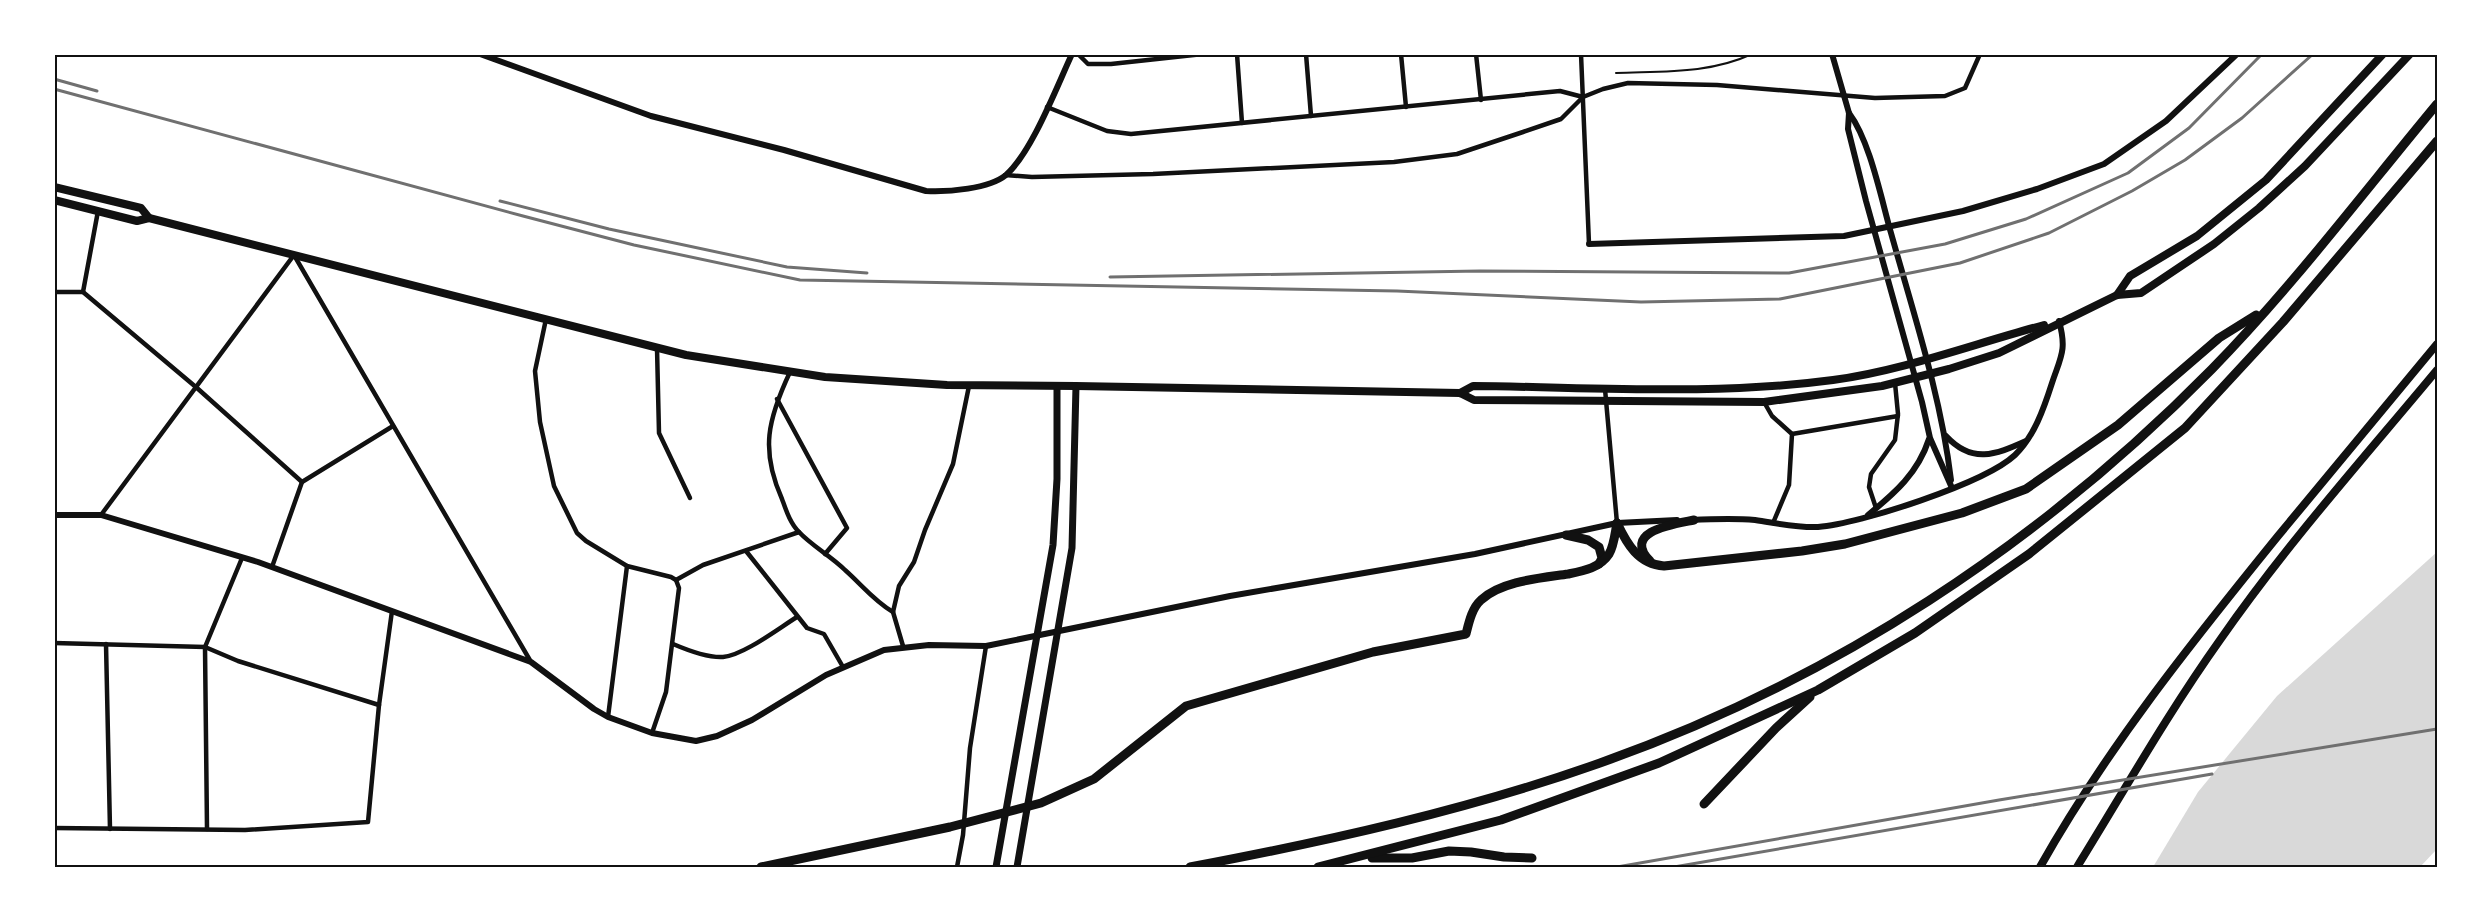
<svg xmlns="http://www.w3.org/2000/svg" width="2491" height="921" viewBox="0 0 2491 921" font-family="Commissioner,sans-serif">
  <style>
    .water { fill: #d9d9d9 }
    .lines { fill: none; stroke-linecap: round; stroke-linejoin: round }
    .service { stroke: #111; stroke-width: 2 }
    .minor { stroke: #111; stroke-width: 4.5 }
    .tertiary { stroke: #111; stroke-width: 6 }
    .secondary { stroke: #111; stroke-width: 7 }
    .primary { stroke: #111; stroke-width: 8 }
    .trunk { stroke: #111; stroke-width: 8 }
    .motorway { stroke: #111; stroke-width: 9 }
    .rail { stroke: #707070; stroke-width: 3 }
    .neatline { fill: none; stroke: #111; stroke-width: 2 }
  </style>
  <rect width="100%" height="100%" fill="#fff"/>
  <polygon class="water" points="2437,552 2437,849 2420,867 2153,867 2198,792 2277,696"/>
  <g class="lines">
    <path class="service" d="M1616,73c47,-2 93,1 136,-19"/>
    <g class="minor">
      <polyline points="1078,54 1088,64 1111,64 1203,54"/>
      <polyline points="1237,54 1242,123"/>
      <polyline points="1306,54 1311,116"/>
      <polyline points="1401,54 1406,107"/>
      <polyline points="1476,54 1481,100"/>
      <polyline points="1581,54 1589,244"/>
      <polyline points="1047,107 1107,131 1131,134 1560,91 1583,97"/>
      <polyline points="1005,175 1032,177 1153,174 1394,162 1457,154 1523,132 1561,119 1583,97 1603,89 1628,83 1717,85 1875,98 1945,96 1965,88 1980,54"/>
      <polyline points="54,292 83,292 197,388 302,482"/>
      <polyline points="83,292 98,211"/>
      <polyline points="546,319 535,371 540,422 554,486 577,533 586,541 627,566 671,577 676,580 679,588 666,692 652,733"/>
      <polyline points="657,348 659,433 690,498"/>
      <path d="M790,372c-22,47 -30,78 -8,127 4,11 8,24 17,33 13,14 32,24 46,38 17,15 29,31 48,42"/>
      <polyline points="1605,389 1617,523"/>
      <polyline points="777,399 847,528 825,554"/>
      <polyline points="1764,402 1772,416 1792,434 1789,485 1773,523"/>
      <polyline points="1792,434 1898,416"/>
      <polyline points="1876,508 1869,487 1871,474 1895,440 1898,414 1895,383"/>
      <polyline points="101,515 294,255 531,662"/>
      <polyline points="746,551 807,628 824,634 843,667"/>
      <polyline points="272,567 302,482 393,426"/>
      <polyline points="676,580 703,565 799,532"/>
      <polyline points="54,643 205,647 238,661 379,705"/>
      <polyline points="106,644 110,829"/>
      <path d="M673,644c14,6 34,14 50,13 21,-2 56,-29 74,-40"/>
      <polyline points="903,646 893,612 899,586 914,562 925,530 953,464 969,386"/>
      <polyline points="608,717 627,566"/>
      <polyline points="54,828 245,830 368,822 379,705 392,611"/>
      <polyline points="207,829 205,647 242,558"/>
      <polyline points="957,867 963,835 970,748 986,646"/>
    </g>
    <g class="tertiary">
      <path d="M480,54l171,62 133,34 142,41c22,1 63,-2 80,-16 26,-23 51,-89 66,-121"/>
      <polyline points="1832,54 1849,113 1848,129 1866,201 1922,402 1930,438 1952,488"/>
      <path d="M1849,113c21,28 32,85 42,120 23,82 50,163 60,247"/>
      <polyline points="1589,244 1844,236 1963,211 2037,189 2104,164 2166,121 2237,54"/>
      <path d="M1946,436c26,28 49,19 80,5"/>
      <polyline points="54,515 101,515 258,562 531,662 594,709 608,717 652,733 696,741 717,736 752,720 826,675 884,650 929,645 986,646 1230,596 1475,554 1617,523 1677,520"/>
      <path d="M1868,515c27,-22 50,-42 61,-76"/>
      <path d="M1691,520c21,-1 42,-2 64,0 21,3 42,8 63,7 42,-3 167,-44 197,-72 19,-18 29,-47 37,-72 9,-27 15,-33 7,-62"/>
    </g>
    <g class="secondary">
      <polyline points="996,867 1053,545 1057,479 1057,386"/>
      <polyline points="1017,867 1072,548 1076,386"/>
    </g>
    <g class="primary">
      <polyline points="54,187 141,208 149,218"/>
      <polyline points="54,200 137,221 149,218 686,355 825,377 947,385 1076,386 1460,393 1474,400 1764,402 1882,386 1949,369 1999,353 2117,295 2141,293 2214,244 2259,208 2305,166 2410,54"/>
      <polyline points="2117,295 2130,276 2197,236 2266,180 2383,54"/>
      <path d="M1460,393l13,-7c119,1 241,10 360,-6 72,-10 140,-36 211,-55"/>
    </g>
    <g class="trunk">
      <path d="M2040,867c67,-119 152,-225 238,-331 53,-64 106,-128 159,-192"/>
      <path d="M2077,867c47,-76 91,-154 143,-227 66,-95 143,-181 217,-270"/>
    </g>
    <g class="motorway">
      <path d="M1617,523c10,21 21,41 47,43l138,-15 43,-7 117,-31 64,-24 92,-64 101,-87 37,-23"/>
      <polyline points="1566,535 1588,540 1599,547 1602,558 1599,564"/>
      <path d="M1650,561c-29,-30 25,-37 44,-41"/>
      <polyline points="1704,804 1776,728 1810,697"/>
      <polyline points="1372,858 1412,858 1449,851 1471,852 1504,857 1532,858"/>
      <path d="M761,867l189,-40 91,-24 53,-24 92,-73 187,-54 93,-18c3,-12 6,-26 15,-34 20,-19 60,-22 87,-26 15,-3 32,-6 41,-20 5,-8 6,-21 8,-31"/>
      <path d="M1190,867c138,-26 278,-57 410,-104 232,-82 440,-219 612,-394 81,-83 151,-176 225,-265"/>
      <polyline points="1318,867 1501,820 1659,763 1818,690 1915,633 2029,554 2185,428 2283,322 2437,141"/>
    </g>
    <g class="rail">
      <polyline points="54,79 97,91"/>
      <polyline points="54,89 523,216 634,245 800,280 1397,291 1641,302 1780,299 1960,263 2049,233 2132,191 2185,160 2242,118 2313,54"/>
      <polyline points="500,201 609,229 787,267 867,273"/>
      <polyline points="1110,277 1480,271 1789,273 1945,244 2026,219 2128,173 2189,128 2262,54"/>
      <polyline points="1617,867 1999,800 2437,729"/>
      <polyline points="1674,867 2212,774"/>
    </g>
  </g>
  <rect width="2491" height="921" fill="none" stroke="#ffffff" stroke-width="111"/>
  <rect x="56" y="56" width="2380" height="810" class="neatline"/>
</svg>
